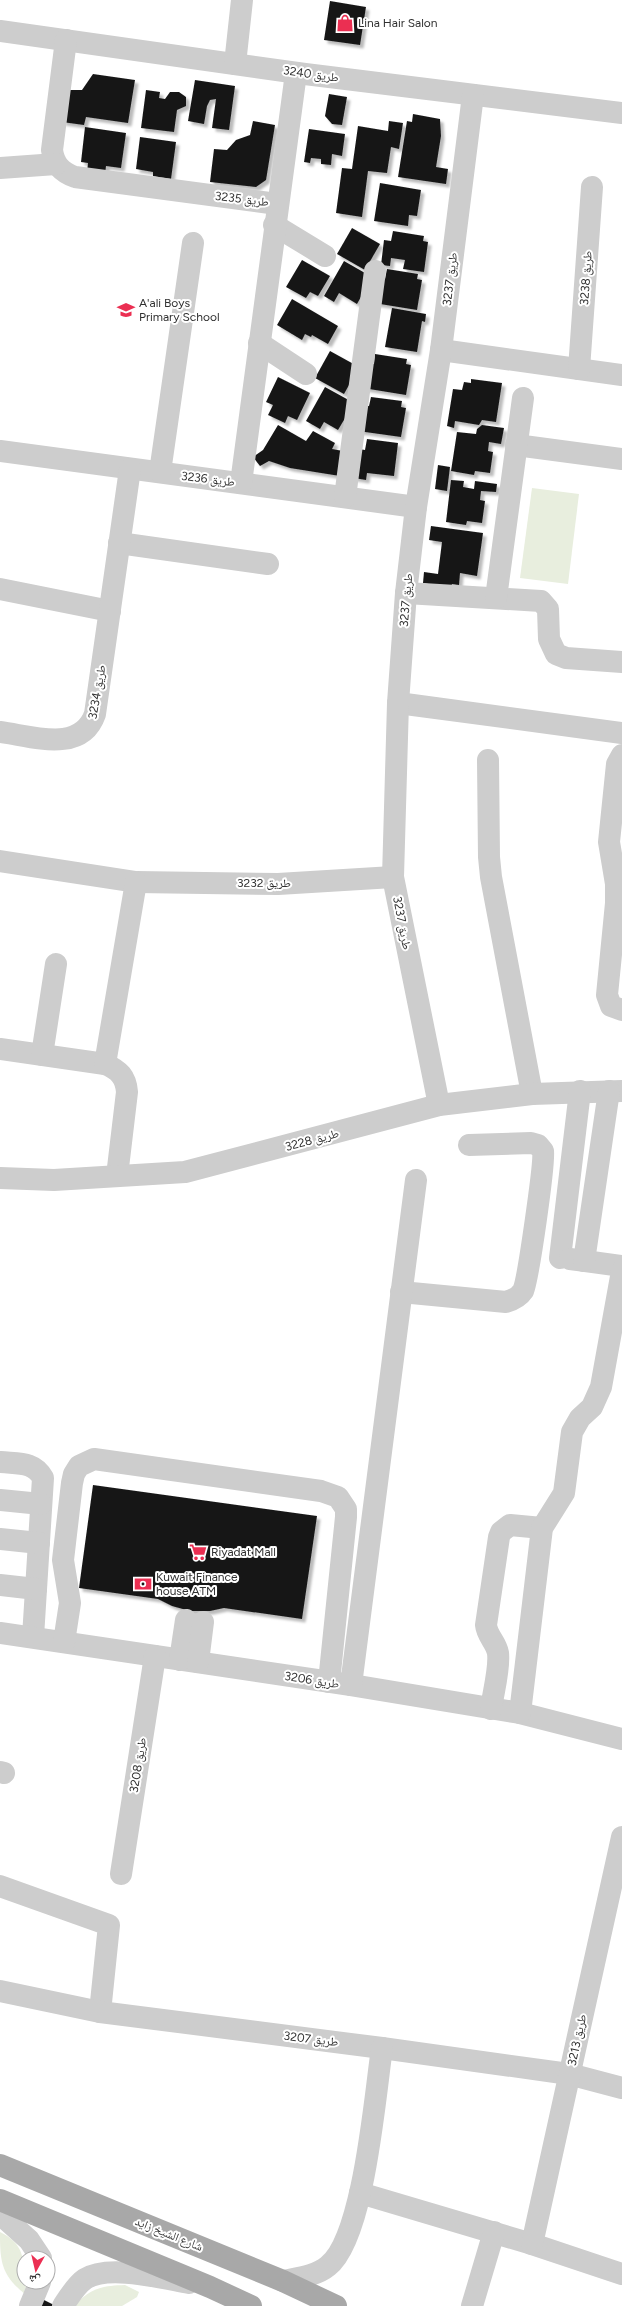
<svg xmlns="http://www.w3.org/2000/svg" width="622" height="2306" viewBox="0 0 622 2306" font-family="Figtree,'Noto Naskh Arabic',sans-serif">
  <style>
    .green { fill: #e8eede }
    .building { fill: #171717; filter: url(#shadow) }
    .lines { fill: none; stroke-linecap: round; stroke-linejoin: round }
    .minor { stroke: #cdcdcd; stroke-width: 22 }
    .major { stroke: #a8a8a8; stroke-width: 22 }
    .labels { text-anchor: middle; stroke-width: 4; stroke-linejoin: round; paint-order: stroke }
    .poi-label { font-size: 12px; fill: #303030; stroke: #fff; text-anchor: start }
    .street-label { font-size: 12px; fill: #303030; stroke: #fff }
  </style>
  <defs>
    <filter id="shadow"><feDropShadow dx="3.5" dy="3.5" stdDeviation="1" flood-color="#0004"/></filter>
  </defs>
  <rect width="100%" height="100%" fill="#fff"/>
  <g class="green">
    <polygon points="532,488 579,494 568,584 520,578"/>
    <path d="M0,2232c24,12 24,26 24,50h4l-3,12c-24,-19 -25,-33 -25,-62z"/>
    <path d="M125,2285l14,7 -2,5 -15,9h-48c17,-18 26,-20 51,-21z"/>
  </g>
  <g class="building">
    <polygon points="330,1 366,7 360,45 324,40"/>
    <polygon points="93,74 135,80 128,123 86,117 84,125 62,122 67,90 82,90"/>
    <polygon points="195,80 235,86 229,130 212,128 216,99 210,100 207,106 204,124 188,121"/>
    <polygon points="146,90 160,92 159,98 165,99 170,92 179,92 186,97 186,106 177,110 174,132 141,128"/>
    <polygon points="329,94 347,97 342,125 332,124 325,116"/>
    <polygon points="413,114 440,119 441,136 436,167 448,169 446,184 398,177 407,121 412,122"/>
    <polygon points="253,121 275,125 266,180 256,187 210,182 214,149 227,150 236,140 250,135"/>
    <polygon points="389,121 403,123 399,149 391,147 387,173 368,171 362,217 336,213 342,168 352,169 358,126 388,131"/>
    <polygon points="85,127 126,133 121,168 106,166 105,174 87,172 88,163 81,162"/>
    <polygon points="309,129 345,134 342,156 332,154 331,165 321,164 321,159 311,158 310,163 304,162"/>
    <polygon points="140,137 176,142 171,179 153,176 153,172 136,169"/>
    <polygon points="380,183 421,190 417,216 409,215 408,226 374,221"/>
    <polygon points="352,228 380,244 365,270 337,254"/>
    <polygon points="393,231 424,236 423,241 428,242 424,272 403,269 405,260 391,258 390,266 381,265 384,240 391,241"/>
    <polygon points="302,260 330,276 318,296 310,292 306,298 286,287"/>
    <polygon points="344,261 372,277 357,304 339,293 334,302 324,296"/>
    <polygon points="387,269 418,274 417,279 422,280 417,310 374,303 378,277 385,279"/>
    <polygon points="292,299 338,326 328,344 312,335 311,337 305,334 302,340 277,325"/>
    <polygon points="392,308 426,314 425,322 422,321 417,352 385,347"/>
    <polygon points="330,351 359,367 344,394 315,378"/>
    <polygon points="375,354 407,359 406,364 411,365 406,395 363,388 367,363 374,364"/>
    <polygon points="278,377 310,393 297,420 288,416 285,423 268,415 273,405 266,402"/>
    <polygon points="471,379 502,383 496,422 482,420 479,425 455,421 454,428 447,426 453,389 462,390 464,382 471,383"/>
    <polygon points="325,387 354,403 338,430 324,422 320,429 306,421"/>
    <polygon points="371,397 402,401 401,407 406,408 401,437 358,431 362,405 369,406"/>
    <polygon points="278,425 306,441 313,431 335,443 332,449 343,451 340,476 290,468 269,461 260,466 253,457 263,450"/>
    <polygon points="482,425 504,428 501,444 489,442 488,451 493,452 490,473 475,471 474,475 451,471 457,432 476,434 477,429"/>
    <polygon points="367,439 398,443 394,476 367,473 366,480 348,477 359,449 365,450"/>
    <polygon points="438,465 450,467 447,491 435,489"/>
    <polygon points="451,480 464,481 463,487 474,489 475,481 497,484 496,492 481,491 480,500 485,501 482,523 467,521 466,525 446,522"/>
    <polygon points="431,526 483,533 477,576 460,573 459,585 452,584 451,588 423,583 424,572 438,574 442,542 429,540"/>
    <polygon points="93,1485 317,1516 302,1619 224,1608 210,1611 190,1611 172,1606 158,1599 79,1588"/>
    <polygon points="42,2299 54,2305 54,2306 38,2306"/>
  </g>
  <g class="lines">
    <g class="minor">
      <polyline points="0,31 305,74 622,113"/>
      <path d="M66,40l-14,110c2,14 9,22 23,27l202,27"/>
      <polyline points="235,64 242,0"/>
      <polyline points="0,168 56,164"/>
      <polyline points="274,225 325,256"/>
      <polyline points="259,343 306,374"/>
      <polyline points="441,350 622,375"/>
      <polyline points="579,369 592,187"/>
      <polyline points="516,445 622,459"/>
      <polyline points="0,451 416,507"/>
      <polyline points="160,472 193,243"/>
      <polyline points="241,483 296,73"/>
      <polyline points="345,497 375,271"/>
      <polyline points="119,543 268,564"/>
      <polyline points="0,589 110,611"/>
      <polyline points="406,593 541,601 548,609 549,639 556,654 566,658 622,662"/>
      <polyline points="496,598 523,398"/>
      <polyline points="398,703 622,733"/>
      <path d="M0,732c32,4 81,22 95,-18l35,-245"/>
      <polyline points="622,755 617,764 609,842 616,884 616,903 607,995 611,1006 622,1010"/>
      <polyline points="488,760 489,857 491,877 532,1094"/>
      <polyline points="0,861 136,882 278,884 393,877"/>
      <path d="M0,1049l105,15c14,6 21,13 22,28l-10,84"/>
      <polyline points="42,1055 56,964"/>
      <polyline points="105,1064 136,882"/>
      <polyline points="439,1105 393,877 398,703 406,593 416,507 441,350 473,95"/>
      <polyline points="0,1178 54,1180 185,1172 439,1105 532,1094 622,1091"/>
      <polyline points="560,1258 580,1091"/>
      <polyline points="570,1259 622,1266"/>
      <polyline points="584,1261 609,1091"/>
      <path d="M401,1292l105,10c7,-2 13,-5 17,-11 5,-10 22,-129 20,-140l-5,-6 -7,-2 -62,2"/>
      <path d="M0,1462c18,2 34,-1 43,16l-10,159"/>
      <polyline points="0,1500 41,1504"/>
      <polyline points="0,1539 39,1543"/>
      <polyline points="0,1585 36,1589"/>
      <polyline points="0,1633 351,1685 520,1713 622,1739"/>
      <polyline points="64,1642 70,1603 63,1560 72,1483 74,1474 79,1466 94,1459 321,1491 338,1497 346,1509 346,1517 329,1682"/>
      <polyline points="180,1660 186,1620"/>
      <polyline points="198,1662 203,1622"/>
      <polyline points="351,1685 416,1180"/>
      <path d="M491,1709c2,-16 9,-41 7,-56 -2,-11 -11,-17 -12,-28l13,-88 2,-5 9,-7 32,3"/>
      <polyline points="520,1713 542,1528 564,1493 572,1432 580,1418 592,1407 601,1387 622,1271"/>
      <polyline points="0,1772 4,1773"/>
      <polyline points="121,1874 155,1656"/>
      <polyline points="0,1886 109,1925 100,2012"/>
      <polyline points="0,1991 100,2012 382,2048 569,2074 622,2088"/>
      <polyline points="360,2193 532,2244 622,2274"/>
      <polyline points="0,2214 29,2240 41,2258"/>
      <polyline points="532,2244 622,1837"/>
      <path d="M283,2281c14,-3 33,-5 45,-15 36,-28 47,-171 54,-218"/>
      <polyline points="30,2306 40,2282"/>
      <path d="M63,2306c6,-9 13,-21 22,-27 23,-15 76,-1 104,4"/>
      <polyline points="472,2306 494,2232"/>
    </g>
    <g class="major">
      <polyline points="0,2165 283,2281 336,2306"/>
      <polyline points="0,2200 210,2287 251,2306"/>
    </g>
  </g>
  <defs>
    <g id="shop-bare" transform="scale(1.38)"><path d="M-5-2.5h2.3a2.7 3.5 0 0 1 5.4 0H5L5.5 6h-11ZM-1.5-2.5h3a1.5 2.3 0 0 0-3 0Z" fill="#eb2f52" stroke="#fff" stroke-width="2.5" paint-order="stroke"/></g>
    <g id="school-bare" transform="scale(1.38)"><path d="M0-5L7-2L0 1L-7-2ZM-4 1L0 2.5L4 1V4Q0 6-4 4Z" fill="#eb2f52" stroke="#fff" stroke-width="2.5" paint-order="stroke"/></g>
    <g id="supermarket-bare" transform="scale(1.38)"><path d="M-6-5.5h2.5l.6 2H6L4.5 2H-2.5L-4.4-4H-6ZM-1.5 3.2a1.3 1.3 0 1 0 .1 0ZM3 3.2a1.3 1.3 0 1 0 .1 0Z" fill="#eb2f52" stroke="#fff" stroke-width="2.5" paint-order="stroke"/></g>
    <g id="bank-bare" transform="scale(1.38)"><path d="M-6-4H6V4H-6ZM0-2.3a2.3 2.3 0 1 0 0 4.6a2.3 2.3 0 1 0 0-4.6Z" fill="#eb2f52" stroke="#fff" stroke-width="2.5" paint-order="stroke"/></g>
  </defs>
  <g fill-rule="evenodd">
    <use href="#shop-bare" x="345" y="23"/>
    <use href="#school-bare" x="126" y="310"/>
    <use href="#supermarket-bare" x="198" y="1552"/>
    <use href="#bank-bare" x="143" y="1584"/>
  </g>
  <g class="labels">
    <g class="poi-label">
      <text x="358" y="27">Lina Hair Salon</text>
      <text x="139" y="307">A'ali Boys<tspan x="139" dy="14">Primary School</tspan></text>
      <text x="211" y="1556">Riyadat Mall</text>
      <text x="156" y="1581">Kuwait Finance<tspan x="156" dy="14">house ATM</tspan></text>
    </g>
    <g class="street-label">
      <text transform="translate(311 74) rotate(8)" y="4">طريق 3240</text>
      <text transform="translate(242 199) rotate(7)" y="4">طريق 3235</text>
      <text transform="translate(586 278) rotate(-86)" y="4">طريق 3238</text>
      <text transform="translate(450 279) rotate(-83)" y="4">طريق 3237</text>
      <text transform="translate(208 479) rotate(7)" y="4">طريق 3236</text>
      <text transform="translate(406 600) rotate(-85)" y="4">طريق 3237</text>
      <text transform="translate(97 692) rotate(-80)" y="4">طريق 3234</text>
      <text x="264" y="887">طريق 3232</text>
      <text transform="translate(402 923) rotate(79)" y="4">طريق 3237</text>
      <text transform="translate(312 1140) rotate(-15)" y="4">طريق 3228</text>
      <text transform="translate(312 1680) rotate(9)" y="4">طريق 3206</text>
      <text transform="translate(138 1765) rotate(-81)" y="4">طريق 3208</text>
      <text transform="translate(311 2039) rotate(7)" y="4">طريق 3207</text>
      <text transform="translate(577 2040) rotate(-78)" y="4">طريق 3213</text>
      <text transform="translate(169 2234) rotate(22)" y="4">شارع الشيخ زايد</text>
    </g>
  </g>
  <g transform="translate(36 2270) rotate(188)"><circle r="19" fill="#ffffff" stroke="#acacac"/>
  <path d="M0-3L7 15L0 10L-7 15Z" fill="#eb2f52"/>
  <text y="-6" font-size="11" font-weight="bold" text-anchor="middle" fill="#303030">ش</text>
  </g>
</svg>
